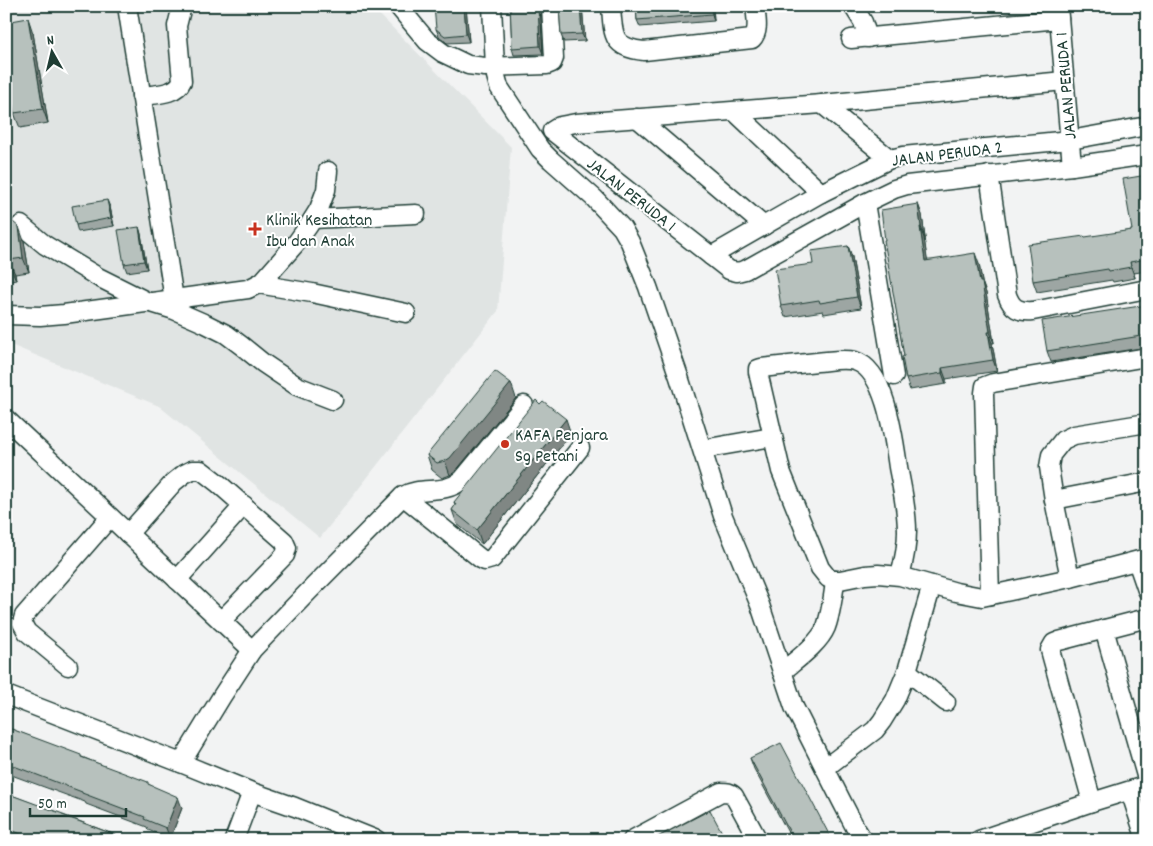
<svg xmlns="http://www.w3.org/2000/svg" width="1153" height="846" viewBox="0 0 1153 846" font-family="Dekko,sans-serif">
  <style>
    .built { fill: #e0e4e3 }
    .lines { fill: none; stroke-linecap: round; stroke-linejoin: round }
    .minor-casing { stroke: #1f3d34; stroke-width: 21 }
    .minor { stroke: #fff; stroke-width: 18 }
    .wall { fill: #9da6a3; stroke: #1f3d34 }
    .shaded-wall { fill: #808784; stroke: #1f3d34 }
    .building { fill: #b7c1bd; stroke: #1f3d34 }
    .poi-dot { fill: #c8321e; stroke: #fff; stroke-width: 2 }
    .labels { text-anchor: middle; stroke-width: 4; stroke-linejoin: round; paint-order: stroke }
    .street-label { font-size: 18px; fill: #1f3d34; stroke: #fff }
    .poi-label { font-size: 18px; fill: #1f3d34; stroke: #fff; text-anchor: start }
  </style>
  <rect width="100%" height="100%" fill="#f2f3f3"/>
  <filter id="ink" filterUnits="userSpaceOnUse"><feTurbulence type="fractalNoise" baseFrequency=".02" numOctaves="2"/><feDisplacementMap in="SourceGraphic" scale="10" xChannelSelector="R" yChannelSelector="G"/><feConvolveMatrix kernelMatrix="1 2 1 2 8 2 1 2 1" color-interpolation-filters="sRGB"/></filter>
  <g filter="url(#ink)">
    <polygon class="built" points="6,6 371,6 511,147 498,311 320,538 159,406 6,343"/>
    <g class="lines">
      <g class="minor-casing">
        <g id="minor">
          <polyline points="127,6 174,299"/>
          <polyline points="398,6 427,41 443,53 468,65 485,67 547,65 552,63 554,58 551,6"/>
          <polyline points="492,6 495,67 496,76 499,87 540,149 551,160 594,198 622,228 630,242 648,287 679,377 723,516 760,605 794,707 841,800 856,829 863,840"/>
          <path d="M611,6c2,29 1,42 33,45l108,-12c8,-8 4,-22 3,-33"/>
          <polyline points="853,6 863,22 868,38"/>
          <polyline points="1058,6 1072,166"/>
          <polyline points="851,39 1059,19"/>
          <polyline points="1064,81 822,104 576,123 560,126 552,131 729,270 737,272 745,270 865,203 894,189 907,185 1072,166 1147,155"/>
          <path d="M141,96c14,-2 35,-1 41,-15l-5,-55 5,-20"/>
          <polyline points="822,104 890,159"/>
          <polyline points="734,111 821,193"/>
          <polyline points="637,118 764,226"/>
          <path d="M989,175l18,120c5,14 12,17 26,16l114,-22"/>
          <polyline points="865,203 894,376"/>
          <polyline points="313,219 416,214"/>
          <polyline points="21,225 45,245 98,277 148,302 174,310 206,324 226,334 242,346 263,363 297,386 333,400"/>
          <polyline points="711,256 821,193 890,159 903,156 1070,140 1147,126"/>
          <polyline points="258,284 312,293 406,313"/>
          <polyline points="6,315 40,316 64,314 248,289 262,282 297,242 309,225 319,209 326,190 328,171"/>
          <polyline points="6,419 252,650"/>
          <polyline points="703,449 772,437"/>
          <polyline points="403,496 481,559 485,561 492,559 580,448"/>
          <polyline points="1054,500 1147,482"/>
          <polyline points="128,534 174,482 184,474 192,470 201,470 219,484 284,541 287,548 285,555 221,621"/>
          <polyline points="1137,561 1147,590"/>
          <path d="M900,576c4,-15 7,-30 7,-45 0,-22 -5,-43 -9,-64 -4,-27 -12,-97 -43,-106 -12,-3 -25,0 -38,1 -18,2 -37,4 -56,6l-3,1v3l23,99 39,97 8,10 4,2h8l25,-5 13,-1 22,2 56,16 26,5 88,-19 77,-20"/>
          <polyline points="1070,578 1054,500 1049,467 1051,455 1063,440 1074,435 1147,423"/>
          <polyline points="177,580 244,505"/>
          <polyline points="990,595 984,393 985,386 993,383 1147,357"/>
          <polyline points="1104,629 1147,779"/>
          <polyline points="68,666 27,632 22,623 24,616 110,517"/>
          <polyline points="907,671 946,702"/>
          <path d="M782,672c14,-12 37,-28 44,-45 4,-11 8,-34 9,-47"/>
          <polyline points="6,695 181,763 252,792 295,807 377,840"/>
          <path d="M181,763l41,-67 30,-46 56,-58 95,-96c19,-11 40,0 59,-16l62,-75"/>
          <polyline points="825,768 875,730 882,721 895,700 907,671 932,585"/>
          <polyline points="1130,791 1146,840"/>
          <polyline points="1092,802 1050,650 1054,643 1059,641 1147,618"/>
          <polyline points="234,840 252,792"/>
          <path d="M632,840l89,-48c6,0 9,0 13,4l24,44"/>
          <polyline points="979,840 1092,802 1147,785"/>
        </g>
      </g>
      <use href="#minor" class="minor"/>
    </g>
    <g class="wall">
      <polygon points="466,6 469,42 447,43 439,36 436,29"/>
      <polygon points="510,6 540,6 543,54 514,55 512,48"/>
      <polygon points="559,6 582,6 585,41 564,42 561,35"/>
      <polygon points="636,6 713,6 714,21 640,27 637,20"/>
      <polygon points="33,33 48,123 20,128 14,113"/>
      <polygon points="1147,175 1147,271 1134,273 1135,278 1113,282 1112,280 1037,292 1033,281 1132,230"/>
      <polygon points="918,204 922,215 925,238 924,238 927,260 979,264 982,282 986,293 994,343 992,343 997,371 946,379 946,384 910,390 906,379 904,356 885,240"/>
      <polygon points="110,207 114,226 78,232 76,225"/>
      <polygon points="6,223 24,241 29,272 15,274 16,280 6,282"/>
      <polygon points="139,227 141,234 147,269 127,272 124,264"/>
      <polygon points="848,246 852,257 861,308 824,314 823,311 785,317 781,306 813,264"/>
      <polygon points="1147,305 1147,347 1051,362 1047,351"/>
      <polygon points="516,398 455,472 450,475 442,478 432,470 427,455"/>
      <polygon points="571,434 482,544 457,524 452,510 455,506 454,502"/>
      <polygon points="6,727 82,757 150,785 182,808 170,839 148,830 147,827 86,804 85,802 6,773"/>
      <polygon points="750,758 832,840 792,840 754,769"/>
      <polygon points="6,793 63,815 126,839 126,840 11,840 6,838"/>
    </g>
    <g class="shaded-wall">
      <polygon points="464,6 466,6 469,42 466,34"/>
      <polygon points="538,6 540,6 543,54 540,46"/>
      <polygon points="580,6 582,6 585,41 582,34"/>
      <polygon points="711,6 713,6 714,21 712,14"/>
      <polygon points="28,18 33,33 48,123 43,109"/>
      <polygon points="107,200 110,207 114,226 111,218"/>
      <polygon points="918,204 922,215 925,238 921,227"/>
      <polygon points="19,227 24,241 29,272 23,258"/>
      <polygon points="139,227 141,234 147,269 144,261"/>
      <polygon points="920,227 924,238 929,272 925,261"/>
      <polygon points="848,246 852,257 861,308 857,297"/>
      <polygon points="975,253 979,264 984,293 980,282"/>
      <polygon points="9,260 15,274 16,280 10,266"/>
      <polygon points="1130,262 1134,273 1135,278 1131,267"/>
      <polygon points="982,282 986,293 994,343 990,332"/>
      <polygon points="988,332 992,343 997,371 993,360"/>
      <polygon points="942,368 946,379 946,384 942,373"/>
      <polygon points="511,383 516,398 455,472 450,475 445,461"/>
      <polygon points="566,419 571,434 482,544 477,530"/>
      <polygon points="178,797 182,808 170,839 166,828"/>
    </g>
    <g class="building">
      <polygon points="434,6 464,6 466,34 445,36 436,29"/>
      <polygon points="510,6 538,6 540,46 512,48"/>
      <polygon points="559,6 580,6 582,34 561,35"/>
      <polygon points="636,6 711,6 712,14 637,20"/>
      <polygon points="28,18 43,109 14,113 6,62 6,22"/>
      <polygon points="1147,175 1147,259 1130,262 1131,267 1109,271 1108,269 1033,281 1028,244 1084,236 1085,237 1132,230 1123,179"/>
      <polygon points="107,200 111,218 76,225 72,206"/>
      <polygon points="918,204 921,227 920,227 925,261 975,253 980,282 982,282 990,332 988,332 993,360 942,368 942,373 906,379 902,357 904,356 884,240 885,240 881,210"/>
      <polygon points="13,222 19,227 23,258 9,260 10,266 6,267 6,223"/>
      <polygon points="139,227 144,261 124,264 118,230"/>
      <polygon points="848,246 857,297 820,303 819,300 781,306 775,269 813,264 811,251"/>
      <polygon points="1147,305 1147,336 1141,336 1047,351 1042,321"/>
      <polygon points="495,371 511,383 450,458 445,461 437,463 427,455"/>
      <polygon points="536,400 540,404 543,401 566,419 477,530 452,510 456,504 454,502"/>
      <polygon points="6,727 81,755 81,757 148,782 148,784 178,797 166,828 144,819 145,817 82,793 82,792 6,763"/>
      <polygon points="781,743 832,840 794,840 750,758"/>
      <polygon points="6,793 63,814 62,815 126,839 126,840 36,840 6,828"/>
      <polygon points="710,810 726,840 652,840"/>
    </g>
  </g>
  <g class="poi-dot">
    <path d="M252.5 221.5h5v5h5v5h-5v5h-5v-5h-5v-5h5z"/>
    <circle cx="505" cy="444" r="5"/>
  </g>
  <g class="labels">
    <g class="street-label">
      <text transform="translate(1065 86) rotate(-95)" y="6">JALAN PERUDA 1</text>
      <text transform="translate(947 153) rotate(-7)" y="6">JALAN PERUDA 2</text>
      <text transform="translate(632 194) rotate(38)" y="6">JALAN PERUDA 1</text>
    </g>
    <g class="poi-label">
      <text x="266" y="225">Klinik Kesihatan<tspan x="266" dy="21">Ibu dan Anak</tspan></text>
      <text x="515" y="440">KAFA Penjara<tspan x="515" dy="21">Sg Petani</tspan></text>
    </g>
  </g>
  <rect width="1153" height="846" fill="none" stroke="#fff" stroke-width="25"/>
  <rect x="12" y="12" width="1128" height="821" fill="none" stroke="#1f3d34" stroke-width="2" filter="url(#ink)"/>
  <g transform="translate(52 52) rotate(352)" stroke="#ffffff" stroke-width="4" paint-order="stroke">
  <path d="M0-4L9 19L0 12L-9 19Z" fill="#1f3d34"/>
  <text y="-8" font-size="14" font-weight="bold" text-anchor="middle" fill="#1f3d34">N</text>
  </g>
  <path d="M30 808v8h96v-8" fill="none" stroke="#1f3d34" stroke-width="2.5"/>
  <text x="38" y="808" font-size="15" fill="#1f3d34" stroke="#ffffff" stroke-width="4" paint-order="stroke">50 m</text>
</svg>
